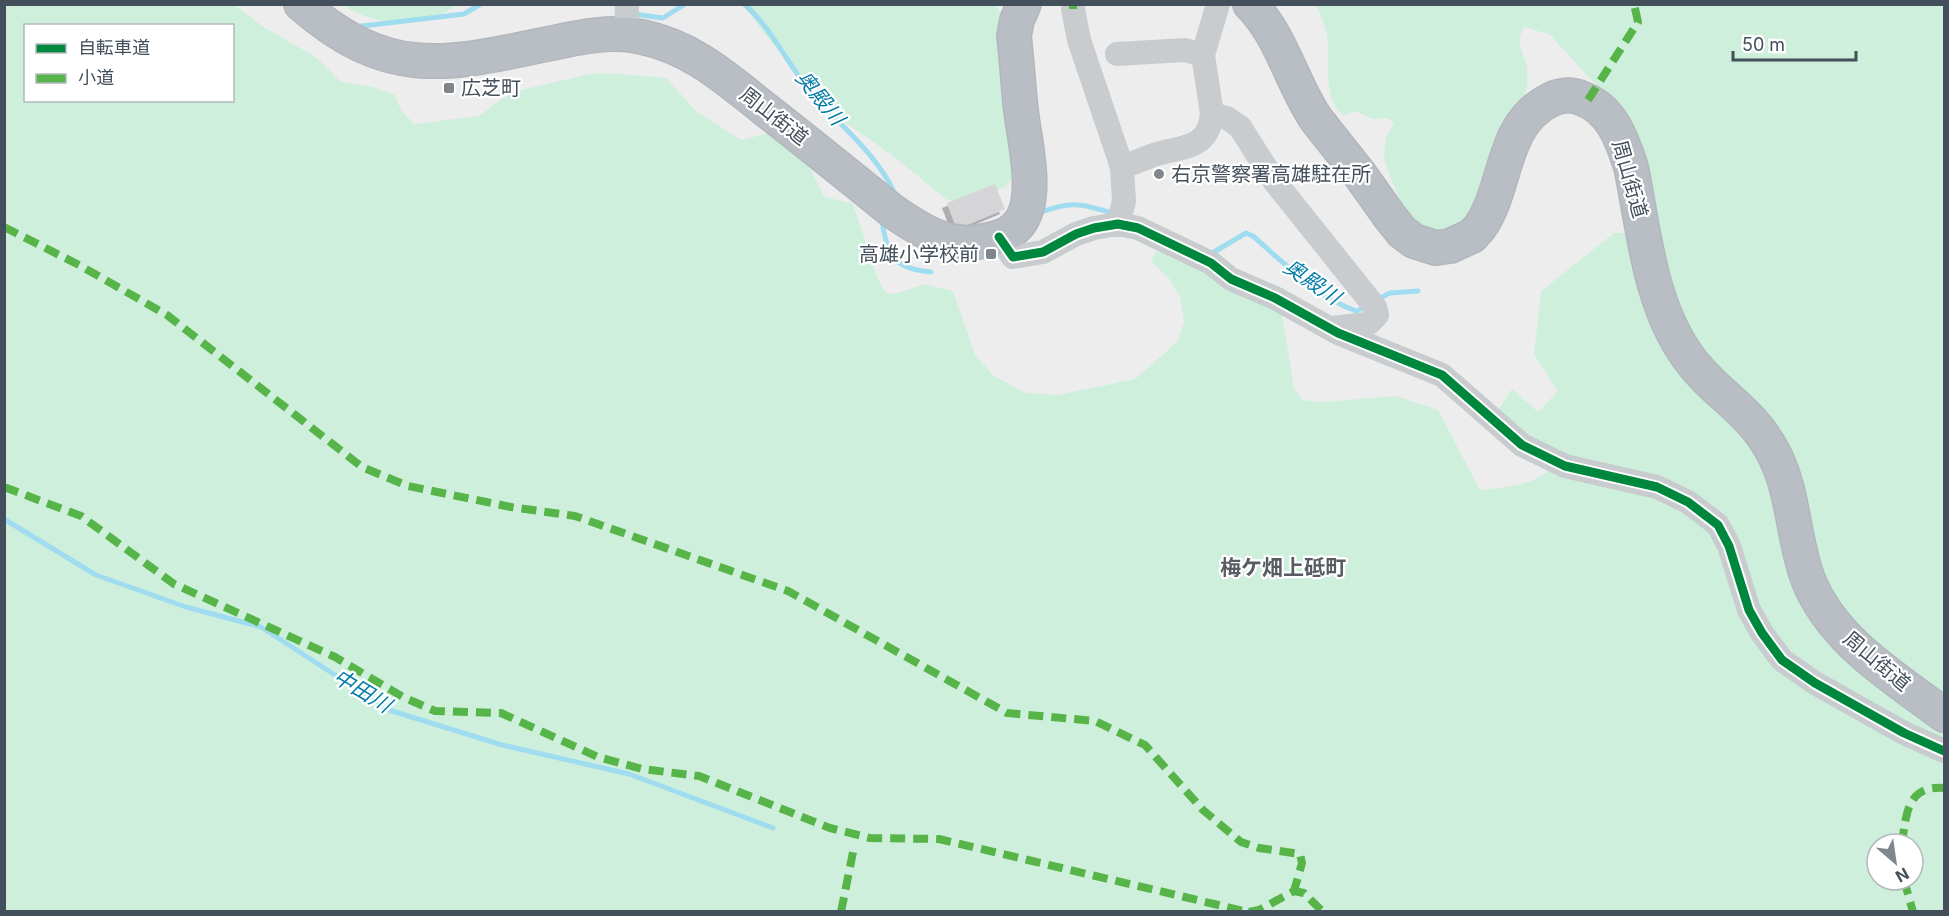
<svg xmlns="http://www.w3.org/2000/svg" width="1949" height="916" viewBox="0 0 1949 916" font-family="Inter,'Noto Sans JP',sans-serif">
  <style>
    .green { fill: #cfefdd; fill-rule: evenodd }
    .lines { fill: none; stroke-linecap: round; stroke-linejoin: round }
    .stream { stroke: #a0dcf0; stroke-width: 5 }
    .building { fill: #d5d5d7; filter: url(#shadow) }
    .highway-casing { stroke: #b2b7bd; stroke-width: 36 }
    .minor { stroke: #c9ccce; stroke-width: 24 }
    .highway { stroke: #b9bec4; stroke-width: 33 }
    .quiet { stroke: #57b448; stroke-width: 8; stroke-dasharray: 15 8; stroke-linecap: butt }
    .cycleway-casing { stroke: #fff; stroke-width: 13 }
    .cycleway { stroke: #00873e; stroke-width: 9 }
    .poi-dot { fill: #7f868e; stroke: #fff; stroke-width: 2 }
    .labels { text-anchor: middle; stroke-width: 4.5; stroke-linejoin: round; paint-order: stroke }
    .poi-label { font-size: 20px; fill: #434f5b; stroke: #fff; text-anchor: start }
    .street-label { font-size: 20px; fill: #434f5b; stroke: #fff }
    .water-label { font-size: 21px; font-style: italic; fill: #037da7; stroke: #fff }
    .neighbourhood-label { font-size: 21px; font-weight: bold; fill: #585c62; stroke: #fff }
  </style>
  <defs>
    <filter id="shadow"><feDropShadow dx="-5" dy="5" stdDeviation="0" flood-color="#0004"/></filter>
  </defs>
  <rect width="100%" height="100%" fill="#eeeded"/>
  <g class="green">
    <path d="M5,5h230l27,21 55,32 24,24 32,5 22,8 6,15 13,14 65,-8 21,-16 17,-9 73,-17 19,-1 57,5 30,33 45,29 28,-7 36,25 19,39 28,6c13,29 17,64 34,90l9,1 29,-10 29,7 22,64 19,21 32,17 32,2 77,-16 42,-37 7,-20 -4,-25 -12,-20 -17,-15 5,-11 28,6 98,57 12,74 8,12 21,2 73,-6 42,14 42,80c30,-3 62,-4 78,-32l-31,-16 -29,-32 14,-21 26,23 20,-21 -24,-36 7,-64 73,-58h15l-21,-135 -58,-63 -25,-8c-12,15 0,25 2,41 1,7 0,14 0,20l-36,123 -60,26 -25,-20 -17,-44 -5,-15 2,-20 8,-15 -6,-5 -15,1 -18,-8 -11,5c-25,-21 -11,-57 -18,-85 -2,-9 -7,-18 -10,-26h628v906l-1939,1zM26,26h206v74h-206zM1877,844h36v36h-36z"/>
    <path d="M343,5v-1l114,1c-7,4 -13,9 -20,12 -27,11 -71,5 -94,-12z"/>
    <polygon points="744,5 997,5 1007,34 1018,172 1005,187 968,201 947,200 892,155 840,119 763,32"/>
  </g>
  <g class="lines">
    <g class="stream">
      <path d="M744,4c29,25 43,61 68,89 27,32 64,60 82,99"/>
      <polyline points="634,14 663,18 685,4"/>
      <polyline points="354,27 464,14 481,4"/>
      <path d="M1039,213c31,-12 41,-10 73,0"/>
      <path d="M882,221c5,35 13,48 49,51"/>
      <path d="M1214,252l32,-19 7,3c31,27 64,61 103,75l10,-4"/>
      <polyline points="1376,300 1390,293 1418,291"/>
      <polyline points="4,519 96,575 186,607 261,627 389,710 502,745 629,774 773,828"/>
    </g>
  </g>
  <polygon class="building" points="995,184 1005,209 957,229 947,203"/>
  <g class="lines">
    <g class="highway-casing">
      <g id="highway">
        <path d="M301,4c88,77 146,61 251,39 29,-6 60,-13 90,-6 50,10 86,43 124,73 42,33 83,66 125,100 30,21 59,40 97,30 9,-2 22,-6 29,-14 24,-25 7,-86 4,-116 -3,-25 -4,-50 -7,-74l3,-16 7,-16"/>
        <path d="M1250,4c32,32 41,78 66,115l45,57 29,41 12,15 12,9 22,7 14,-2 22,-10 8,-9c28,-40 20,-102 70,-127 10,-5 21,-6 31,-2 30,10 41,41 50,69 13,63 18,136 57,190 27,38 64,52 87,99 19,38 18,83 33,123 24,62 86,98 136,136"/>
      </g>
    </g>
    <g class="minor">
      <polyline points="1073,9 1079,40 1122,167 1124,201 1118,224"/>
      <polyline points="626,34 627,4"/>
      <polyline points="1117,54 1185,50 1203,55"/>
      <polyline points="1212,114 1203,55 1218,4"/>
      <path d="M1122,167c12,-4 23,-9 35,-13 28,-8 51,-5 55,-40l15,4 13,9 35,55 100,125 2,8 -9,9 -37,4"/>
      <polyline points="999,237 1013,257 1043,252 1076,234 1094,228 1118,224 1138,228 1211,263 1231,279 1275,298 1338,333 1442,375 1522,445 1565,466 1657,487 1688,502 1718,525 1729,546 1749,610 1762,633 1782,660 1815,683 1904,733 1944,751"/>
    </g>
    <use href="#highway" class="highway"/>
    <g class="quiet">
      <polyline points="1073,4 1073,9"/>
      <polyline points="1588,100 1638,22 1634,4"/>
      <polyline points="4,227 79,265 167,315 362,467 408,486 511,507 575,516 788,591 1007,713 1095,721 1145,745 1203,810 1241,842 1259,848 1300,854 1302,863 1294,891"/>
      <polyline points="4,487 81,516 174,584 335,657 403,697 435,711 501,713 598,757 642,769 699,776 830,828 870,838 939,839 1248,912"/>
      <path d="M1902,844c4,-30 5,-59 42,-56"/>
      <polyline points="1904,880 1913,912"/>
      <polyline points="841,912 854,847"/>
      <polyline points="1249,912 1259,910 1294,891 1304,893 1323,912"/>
    </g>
    <g class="cycleway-casing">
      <polyline id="cycleway" points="999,237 1013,257 1043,252 1076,234 1094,228 1118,224 1138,228 1211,263 1231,279 1275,298 1338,333 1442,375 1522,445 1565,466 1657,487 1688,502 1718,525 1729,546 1749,610 1762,633 1782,660 1815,683 1904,733 1944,751"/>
    </g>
    <use href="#cycleway" class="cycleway"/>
  </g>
  <g class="poi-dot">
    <rect x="443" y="82" width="12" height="12" rx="3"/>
    <circle cx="1159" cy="174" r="6"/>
    <rect x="985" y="248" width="12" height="12" rx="3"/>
  </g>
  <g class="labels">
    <g class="poi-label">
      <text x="461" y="95">広芝町</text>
      <text x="1171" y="181">右京警察署高雄駐在所</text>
      <text x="979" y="261" text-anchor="end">高雄小学校前</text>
    </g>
    <g class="street-label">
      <text transform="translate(774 116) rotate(38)" y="7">周山街道</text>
      <text transform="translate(1630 179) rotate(74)" y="7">周山街道</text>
      <text transform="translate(1877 661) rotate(40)" y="7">周山街道</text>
    </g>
    <g class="water-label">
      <text transform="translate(820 98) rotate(51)" y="7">奥殿川</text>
      <text transform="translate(1312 282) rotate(34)" y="7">奥殿川</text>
      <text transform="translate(362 691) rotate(31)" y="7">中田川</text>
    </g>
    <g class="neighbourhood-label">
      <text x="1283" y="575">梅ケ畑上砥町</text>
    </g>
  </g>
  <rect width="1949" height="916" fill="none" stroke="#434f5b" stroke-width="12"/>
  <rect x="24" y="24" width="210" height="78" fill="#ffffff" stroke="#b4b9bd" stroke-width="1.5"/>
  <rect x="36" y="44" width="30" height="9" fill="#00873e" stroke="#b4b9bd" stroke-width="1.5"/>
  <text x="78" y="54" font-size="18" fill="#434f5b">自転車道</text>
  <rect x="36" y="74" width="30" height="9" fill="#57b448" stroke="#b4b9bd" stroke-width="1.5"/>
  <text x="78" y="84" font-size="18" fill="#434f5b">小道</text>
  <g transform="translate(1895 862) rotate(151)"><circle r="28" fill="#ffffff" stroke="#b4b9bd" stroke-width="1.5"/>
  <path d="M0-4.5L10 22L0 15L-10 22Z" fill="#7f868e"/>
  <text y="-9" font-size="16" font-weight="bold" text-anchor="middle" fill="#434f5b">N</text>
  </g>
  <path d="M1733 51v9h123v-9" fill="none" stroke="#434f5b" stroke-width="3"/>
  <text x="1742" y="51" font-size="18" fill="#434f5b" stroke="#ffffff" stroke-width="4.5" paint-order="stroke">50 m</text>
</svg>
